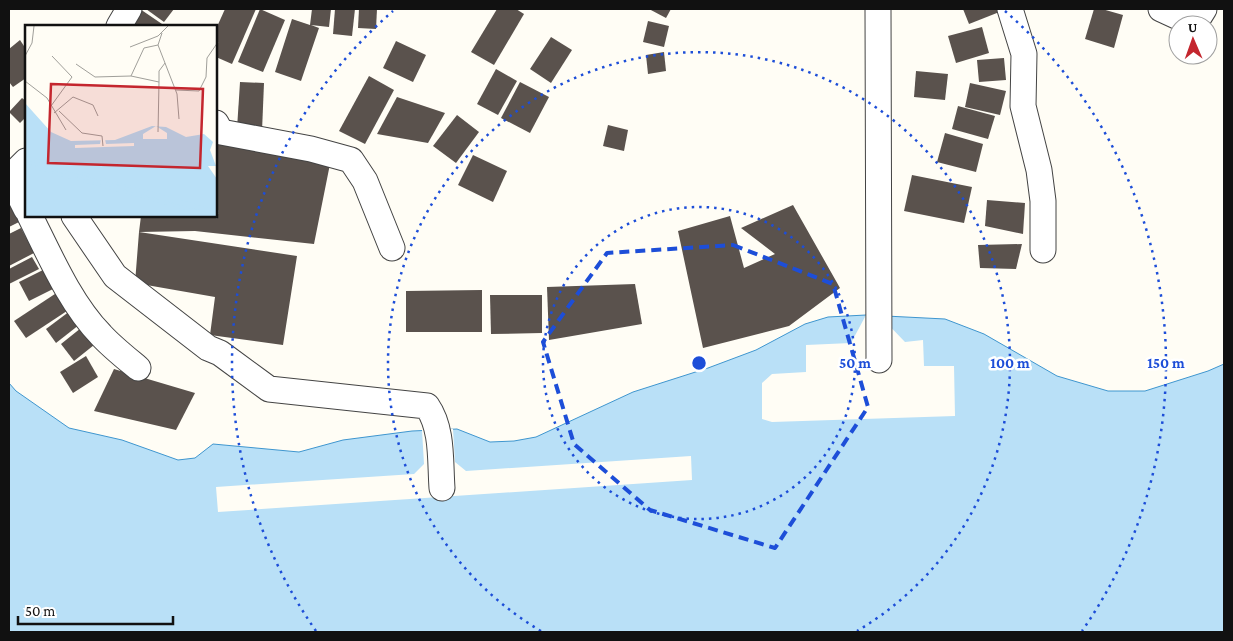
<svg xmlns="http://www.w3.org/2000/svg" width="1233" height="641" viewBox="0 0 1233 641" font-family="'Crimson Pro',serif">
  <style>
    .water { fill: #b9e0f7; stroke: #3f96cf }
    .pier { fill: #fffdf5 }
    .building { fill: #5a524d }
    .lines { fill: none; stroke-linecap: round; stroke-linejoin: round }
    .minor-casing { stroke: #444; stroke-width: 27 }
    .minor { stroke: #fff; stroke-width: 25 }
    .marked { fill: none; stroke: #1d4ed8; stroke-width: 4; stroke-dasharray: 10 6; stroke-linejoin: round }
    .ring { fill: none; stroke: #1d4ed8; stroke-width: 2.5; stroke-dasharray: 2.5 5 }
    .inset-river { fill: none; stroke: #b9e0f7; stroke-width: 2.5 }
    .inset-road { fill: none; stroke: #a09f9a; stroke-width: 1 }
    .view { fill: #c4262e; fill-opacity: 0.15; stroke: #c4262e; stroke-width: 2.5 }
    .inset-edge { fill: none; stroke: #111; stroke-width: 2.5 }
    .centre { fill: #1d4ed8; stroke: #fff; stroke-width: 2.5 }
    .ring-label { font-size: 15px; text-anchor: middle; font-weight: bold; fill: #1d4ed8; stroke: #fff; stroke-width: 5; stroke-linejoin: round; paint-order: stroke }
  </style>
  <rect width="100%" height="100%" fill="#fffdf5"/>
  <polygon class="water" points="866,315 945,319 984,334 1057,376 1108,391 1145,391 1208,371 1224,364 1224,632 9,632 9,383 16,391 69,428 122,440 178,460 195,458 213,444 299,452 343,440 412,431 457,429 490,442 514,441 536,437 633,392 708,368 756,350 805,324 828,317"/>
  <g class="pier">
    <polygon points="866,315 879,315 905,342 923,340 924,366 954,366 955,416 772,422 762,419 762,383 772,374 806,372 806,345 851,343"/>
    <polygon points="453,429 455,462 466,471 691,456 692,480 218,512 216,487 414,474 424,464 422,430"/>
  </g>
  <g class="building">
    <polygon points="140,9 165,26 125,26"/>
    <polygon points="146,9 174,9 164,22"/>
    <polygon points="225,9 256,9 232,64 216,57 216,29"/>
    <polygon points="260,9 285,20 263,72 238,62"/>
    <polygon points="312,9 331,9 329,27 311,25 319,28 301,81 275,72 292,19 310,25"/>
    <polygon points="335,9 355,9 352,36 333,34"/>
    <polygon points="359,9 377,9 376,29 358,28"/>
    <polygon points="497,9 516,9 524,14 494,65 471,52"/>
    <polygon points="649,9 671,9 666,18"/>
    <polygon points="963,9 1007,9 969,24"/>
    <polygon points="1094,9 1102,9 1123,15 1114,48 1085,39"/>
    <polygon points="648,21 669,26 664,47 643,42"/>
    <polygon points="982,27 989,53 956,63 948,36"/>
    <polygon points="551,37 572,50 551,83 530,69"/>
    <polygon points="20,40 26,49 26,78 13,87 9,82 9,49"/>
    <polygon points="396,41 426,55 413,82 383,68"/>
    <polygon points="664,52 666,71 648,74 646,55"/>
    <polygon points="1004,58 1006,80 979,82 977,60"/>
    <polygon points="496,69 517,81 498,115 477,104"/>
    <polygon points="916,71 948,74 945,100 914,97"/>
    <polygon points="369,76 394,90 365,144 339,131"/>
    <polygon points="240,82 264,83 262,131 237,129"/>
    <polygon points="520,82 549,97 530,133 501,118"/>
    <polygon points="970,83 1006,91 1000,115 965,107"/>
    <polygon points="397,97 445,113 428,143 377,134"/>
    <polygon points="22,98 26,101 26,117 20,123 9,112"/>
    <polygon points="958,106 995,116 988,139 952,129"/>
    <polygon points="457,115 479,132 456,163 433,146"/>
    <polygon points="608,125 628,130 624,151 603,146"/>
    <polygon points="945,133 983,144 976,172 937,162"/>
    <polygon points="218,142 330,164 314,244 195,231 139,232 141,216 216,216"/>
    <polygon points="473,155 507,171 493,202 458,185"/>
    <polygon points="912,175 972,187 964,223 904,211"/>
    <polygon points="987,200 1025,203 1023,234 985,226"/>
    <polygon points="9,203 19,222 9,227"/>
    <polygon points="793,205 840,288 789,326 703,348 678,231 730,216 744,268 775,254 741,228"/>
    <polygon points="21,228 34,253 9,266 9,234"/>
    <polygon points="139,232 297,256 283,345 210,335 215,297 135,283"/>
    <polygon points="1022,244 1016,269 980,268 978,245"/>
    <polygon points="32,257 39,269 9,284 9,269"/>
    <polygon points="49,267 59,286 29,301 19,282"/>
    <polygon points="635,284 642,324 549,340 547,287"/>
    <polygon points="64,288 76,305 26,338 14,321"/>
    <polygon points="482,290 482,332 406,332 406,291"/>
    <polygon points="490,295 542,295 542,333 491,334"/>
    <polygon points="74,308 84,321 56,343 46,329"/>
    <polygon points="86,324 99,341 74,361 61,344"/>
    <polygon points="86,356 98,377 73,393 60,372"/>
    <polygon points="114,369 195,393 176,430 94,411"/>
  </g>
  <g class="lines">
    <g class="minor-casing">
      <g id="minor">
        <polyline points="878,9 879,360"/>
        <polyline points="1010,9 1024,54 1023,106 1039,170 1043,201 1043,250"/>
        <polyline points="1161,9 1187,21 1199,17 1204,9"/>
        <polyline points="119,26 129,9"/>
        <polyline points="216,123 221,132 311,149 351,160 365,181 392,248"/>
        <polyline points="9,175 26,209"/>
        <polyline points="10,177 26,161"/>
        <path d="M30,216c20,40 40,87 71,119 11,12 25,23 37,33"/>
        <path d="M74,216l41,60 93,72 12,5 49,36 158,17c16,23 13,55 15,82"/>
      </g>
    </g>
    <use href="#minor" class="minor"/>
  </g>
  <path class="marked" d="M733,245l100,39 35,123 -93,141 -125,-38 -76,-66 -31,-102 64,-89z"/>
  <g class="ring">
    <circle cx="699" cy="363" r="156"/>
    <path d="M541 631A311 311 0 1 1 857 631"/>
    <path d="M316 631A467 467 0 0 1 393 11M1005 11A467 467 0 0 1 1082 631"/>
  </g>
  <g transform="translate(25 25)">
    <rect width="192" height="192" fill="#fffdf5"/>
    <path d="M0,78l26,29 20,9 44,-1 37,-14 14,1 20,10 18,-3 9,8 -3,8 6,16h-8l9,13v38h-192z" fill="#b9e0f7"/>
    <path d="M131,101l11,7v6h-24v-5zM76,114h4l1,5 28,-1v3l-59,2v-3l25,-1z" fill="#fffdf5"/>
    <path class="inset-river" d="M0,132l193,55M0,136l193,53M0,140l192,52"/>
    <path class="inset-road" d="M137,8l-4,12 19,49 2,25M105,22l28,-11 10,-10M0,31l7,-13 2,-17M51,39l19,13 36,-1 28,6v-11l6,-8M106,51l13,-28 14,-3M0,56l22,17 19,32M151,65l23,1 7,-14 1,-19 11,-16M26,81l21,-29 -20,-21M34,86l23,22 20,3 1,10M29,88l19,-16 20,8 5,11M133,107l1,-50"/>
    <path class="view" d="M26,59l152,5 -3,79 -152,-5z"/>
    <rect width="192" height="192" class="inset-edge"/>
  </g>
  <circle cx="699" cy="363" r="8" class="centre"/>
  <g class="ring-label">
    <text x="855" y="368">50 m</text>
    <text x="1010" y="368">100 m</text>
    <text x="1166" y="368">150 m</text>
  </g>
  <rect width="1233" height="641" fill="none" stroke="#111111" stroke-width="20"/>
  <g transform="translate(1193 40) rotate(358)"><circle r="24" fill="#ffffff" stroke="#a0a0a0"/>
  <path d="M0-4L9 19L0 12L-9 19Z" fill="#c4262e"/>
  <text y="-8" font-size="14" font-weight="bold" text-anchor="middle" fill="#111111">U</text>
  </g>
  <path d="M18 616v8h155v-8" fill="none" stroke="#111111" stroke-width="2.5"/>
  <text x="25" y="616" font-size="15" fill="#111111" stroke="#ffffff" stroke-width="4" paint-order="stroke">50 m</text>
</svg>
